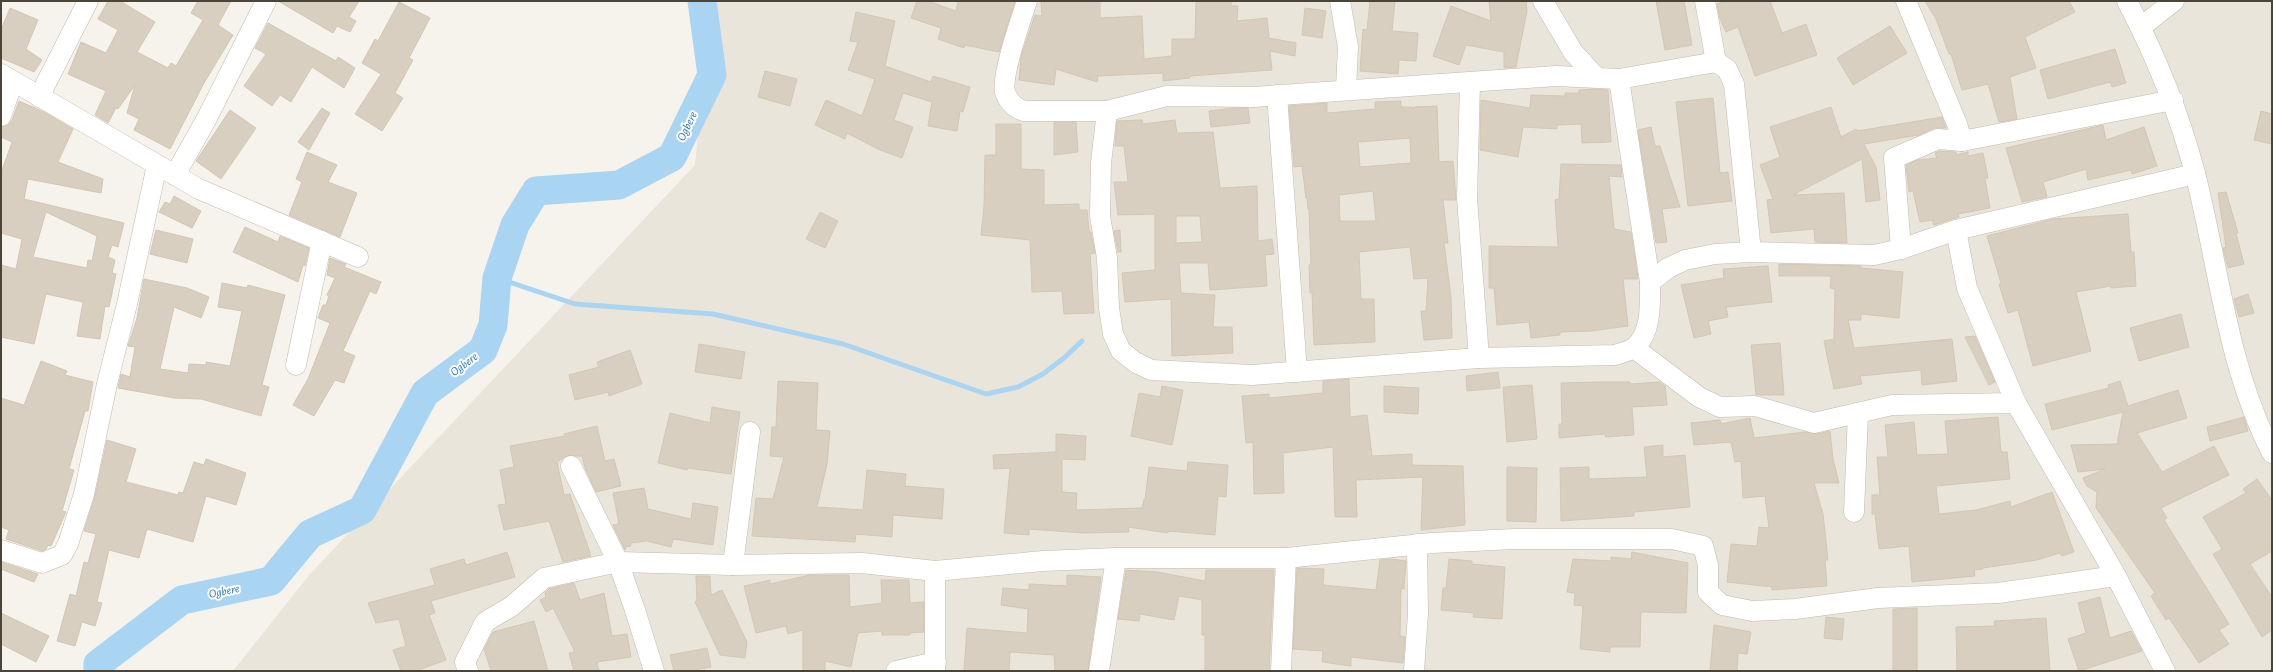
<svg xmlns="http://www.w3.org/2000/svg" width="2273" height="672" viewBox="0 0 2273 672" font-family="'Alegreya Sans',sans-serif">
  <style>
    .residential { fill: #eae5da }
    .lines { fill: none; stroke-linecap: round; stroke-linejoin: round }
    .stream { stroke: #a9d4f2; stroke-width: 5 }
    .river { stroke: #a9d4f2; stroke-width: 29 }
    .building { fill: #d8cfc1; stroke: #d3c7b4; fill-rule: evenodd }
    .street-casing { stroke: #c2bbae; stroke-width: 21 }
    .street { stroke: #fff; stroke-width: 20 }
    .labels { text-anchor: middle; stroke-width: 4; stroke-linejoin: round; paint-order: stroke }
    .water-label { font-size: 12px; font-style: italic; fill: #2e7ab2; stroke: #fff }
  </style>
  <rect width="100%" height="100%" fill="#f6f3ec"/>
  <polygon class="residential" points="707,1 2272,1 2272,671 233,671 310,574 695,165 709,21"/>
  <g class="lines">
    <polyline class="stream" points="497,278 575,304 713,314 843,344 986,394 1018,387 1043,374 1064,358 1082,341"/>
    <polyline class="river" points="98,671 98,664 182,600 271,581 310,534 362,510 425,393 483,350 493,325 497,278 515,225 536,191 619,185 672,157 712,75 702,1"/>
  </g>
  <g class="building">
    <polygon points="108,1 120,1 155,22 137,52 168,68 171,63 176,66 203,20 191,13 198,1 231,1 218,25 233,35 204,83 170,149 134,130 139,119 127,113 135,85 118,109 116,108 108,123 95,115 106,91 68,74 81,42 106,53 118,30 98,19"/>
    <polygon points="278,1 359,1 349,17 356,21 350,32 337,26 333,33"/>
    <polygon points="917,1 928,1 956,11 958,1 1015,1 999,52 965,45 964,48 938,39 941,28 911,18"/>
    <polygon points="1041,1 1100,1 1100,18 1142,16 1144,59 1172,56 1172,39 1195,39 1196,1 1231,1 1231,6 1238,6 1237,21 1267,18 1269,38 1296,43 1295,56 1270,51 1272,70 1190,76 1190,78 1163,81 1163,73 1098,76 1097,82 1056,69 1054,85 1019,80 1021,57 1035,15 1042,16"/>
    <polygon points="1370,1 1395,1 1392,31 1418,33 1416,61 1399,60 1398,74 1360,71 1363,29 1367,30"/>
    <polygon points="1489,1 1526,1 1527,11 1516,67 1504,68 1504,52 1466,45 1459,65 1433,56 1451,6 1491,21"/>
    <polygon points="1656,1 1684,1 1692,45 1665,50"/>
    <polygon points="1725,1 1770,1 1782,33 1806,24 1817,55 1755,76 1738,27 1726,32 1720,19 1717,4"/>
    <polygon points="1925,1 2069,1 2075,12 2025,37 2036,68 2010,77 2017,119 1999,122 1988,84 1962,90 1951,54 1949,54 1936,19"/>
    <polygon points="399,2 430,18 409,58 413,60 395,93 403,98 382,131 355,114 381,74 362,63 375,39 378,41"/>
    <polygon points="10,8 38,20 26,49 42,60 34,72 1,58 1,30"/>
    <polygon points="1305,8 1326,11 1322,38 1302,35"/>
    <polygon points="856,12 895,21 885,66 931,82 933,76 970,87 963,112 960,111 957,131 928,126 932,102 903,93 894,120 913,127 902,158 880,150 847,133 845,139 815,125 826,100 862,116 875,79 848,70 858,42 850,41"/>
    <polygon points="268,23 336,61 338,57 355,68 344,88 312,67 291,102 280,95 272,106 244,86 266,54 255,48"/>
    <polygon points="1890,26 1907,53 1853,85 1837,58"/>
    <polygon points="2115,49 2126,83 2112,87 2110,82 2048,99 2040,70"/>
    <polygon points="765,71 797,79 790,106 758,97"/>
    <polygon points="1593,89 1608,90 1611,142 1582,143 1581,124 1557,125 1557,129 1523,127 1518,157 1480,150 1481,100 1530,108 1531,95 1565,96 1565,93 1579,93 1579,90"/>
    <polygon points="1713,98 1720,173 1728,172 1732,201 1688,206 1676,102"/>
    <path d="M19,101l25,11 29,17 -15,33 45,17 -2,14 -73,-14 -4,20 100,24 -6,24 -6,-2 -4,12 7,3 -3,13 4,1 -7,33 -4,-1 -5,33 -23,-3 6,-34 -37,-8 -12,50 -33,-7v-72l15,4 6,-30 -21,-6v-60l11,-31 -11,-5v-10l7,-2 4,-5zM46,212l51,24 -5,25 -4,-1 -1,8 -54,-11z"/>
    <path d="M1401,101v6h12v3l1,-3 23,-1 2,56 14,-1 3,39h-13l5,43h-4l7,54 1,41 -28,2 -3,-29h5l2,-33 -14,1 -4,-32 -51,5 2,47h13l1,43 -61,3 -2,-52h-2l-1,-28h2l-2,-56h-1l-1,-11h-1l-4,-32 -8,1 -5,-61 38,-3v10l48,-4v-7zM1410,138l1,25 -51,4 -2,-25zM1373,191l3,30h-36l-1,-26z"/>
    <polygon points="1831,107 1841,137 1856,129 1857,131 1942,117 1946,128 1934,128 1919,135 1864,144 1876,167 1880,200 1866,202 1862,159 1793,195 1844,193 1847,243 1815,242 1814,229 1771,233 1767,200 1773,199 1760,165 1780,157 1770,127"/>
    <polygon points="322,108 330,113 309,150 298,142"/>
    <polygon points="1233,108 1248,108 1250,123 1211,127 1209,111"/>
    <polygon points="230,110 256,128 221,179 196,161"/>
    <polygon points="2261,111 2272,114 2272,144 2254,140"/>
    <path d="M1142,120l1,4 32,-4 2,13 36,-1 7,56 37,-2 1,55 14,-2 2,15 -9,1 2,31 -57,4 -2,-27h-29l2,30 34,2 -2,32h19l1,26 -61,3 -1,-57 -46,3 -3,-29 33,-3v-56l-37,1 -4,-33h14l-4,-36h-9l2,-25zM1176,216h24l2,26 -26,1z"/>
    <polygon points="1054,122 1076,122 1078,152 1054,155"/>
    <polygon points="996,124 1021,124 1021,169 1044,170 1044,205 1079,204 1079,210 1087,210 1089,232 1091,232 1095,253 1090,254 1094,313 1064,314 1062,291 1032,292 1030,240 981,235 984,206 985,155 996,155"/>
    <polygon points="2103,125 2106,140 2144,127 2157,166 2132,174 2131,170 2088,180 2086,169 2043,182 2047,197 2022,202 2006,148"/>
    <polygon points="1651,127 1655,146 1660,146 1680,207 1662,209 1667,242 1656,243 1638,130"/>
    <polygon points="1940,151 1956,152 1956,155 1968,152 1968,156 1983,153 1988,178 1985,178 1990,208 1958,214 1959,217 1934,225 1932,220 1920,222 1913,191 1909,192 1906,165 1917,160 1937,158 1935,153"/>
    <polygon points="307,152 337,165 328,182 357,193 340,237 289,215 302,182 296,179"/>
    <polygon points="1561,164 1621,165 1622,177 1609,176 1614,229 1631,232 1638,279 1623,279 1628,326 1591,331 1560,332 1560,335 1531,338 1529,322 1497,325 1494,288 1489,288 1489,246 1558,247 1555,200 1559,199"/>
    <polygon points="2226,192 2238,233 2236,233 2244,264 2228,268 2223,248 2226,247 2218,193"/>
    <polygon points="174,196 201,211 192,228 159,212 165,202 170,204"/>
    <polygon points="820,212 838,221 825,248 806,239"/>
    <polygon points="2128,214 2131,252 2134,252 2136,286 2111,288 2111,286 2076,292 2091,351 2033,366 2018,310 2008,313 1999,284 2001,283 1987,236 2053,219"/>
    <polygon points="245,227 278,242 280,236 309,248 305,266 303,265 298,282 233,252"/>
    <polygon points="156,230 193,239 187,263 150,254"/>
    <polygon points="1120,230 1121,252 1118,252 1114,231"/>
    <polygon points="330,258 346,264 344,267 381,282 376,294 370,291 343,351 355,356 344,383 335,380 314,416 293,405 308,379 330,323 318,318 323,305 326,305 329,296 327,295 335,278 327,275"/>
    <polygon points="1779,264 1861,266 1861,268 1903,272 1899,318 1861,314 1861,320 1848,320 1854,348 1952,339 1957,381 1922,385 1921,370 1860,376 1862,384 1834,389 1824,341 1834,339 1835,289 1830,288 1831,276 1779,276"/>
    <polygon points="1768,266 1772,302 1726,307 1728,317 1708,321 1711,334 1694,338 1681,285 1724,278 1723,269"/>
    <polygon points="144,279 187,288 209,297 201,318 174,307 160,369 188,373 189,364 206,365 206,362 230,366 242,311 218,307 222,283 247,288 248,285 285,295 262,385 269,387 261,416 201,399 174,398 118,388 121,374 130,377 135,347 128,346 137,318"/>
    <polygon points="2248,294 2254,313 2239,317 2234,299"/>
    <polygon points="2181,314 2189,347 2139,361 2130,328"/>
    <polygon points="1975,336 1995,382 1989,385 1965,337"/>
    <polygon points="1780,343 1784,395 1756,395 1751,345"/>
    <polygon points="699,344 745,352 741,379 695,372"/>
    <polygon points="630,350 642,384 609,396 608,392 575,400 569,375 599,367 597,362"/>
    <polygon points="41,361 67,371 65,375 93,382 88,411 85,411 69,469 74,470 62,511 66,512 51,546 48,545 46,549 42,551 6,539 9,530 1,527 1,398 24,405"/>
    <polygon points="1498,372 1500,388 1467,391 1466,376"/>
    <polygon points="1349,379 1350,417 1367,415 1372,456 1412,454 1412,465 1463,466 1465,525 1421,530 1423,477 1356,480 1357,517 1335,517 1333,447 1283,453 1284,493 1254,494 1253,442 1246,443 1242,396 1269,394 1269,398 1323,393 1323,381"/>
    <polygon points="778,381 818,383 816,430 830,431 827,464 817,507 863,510 867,470 906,474 905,486 944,489 942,519 893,515 892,537 856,534 855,542 752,536 756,498 773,499 784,457 770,456 772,427 776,427"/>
    <polygon points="2120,381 2128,406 2178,390 2187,418 2137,433 2162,472 2214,446 2229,475 2161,508 2167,518 2164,520 2229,624 2219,630 2229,644 2199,663 2169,618 2166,620 2151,596 2155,593 2096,508 2097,492 2087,486 2083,478 2105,469 2078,472 2071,445 2117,444 2123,412 2052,430 2045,404 2109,388 2108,385"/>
    <polygon points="1600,382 1630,382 1630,384 1660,382 1665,386 1667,405 1632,407 1634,435 1606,437 1605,434 1559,438 1559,424 1562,424 1561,383"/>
    <polygon points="1532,385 1537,439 1507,442 1503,387"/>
    <polygon points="1162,386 1183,390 1172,445 1131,436 1139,393 1160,397"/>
    <polygon points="1384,386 1419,388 1418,414 1384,412"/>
    <polygon points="712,407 740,412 731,474 688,468 687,470 658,463 670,413 710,423"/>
    <polygon points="1998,417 2001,452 2007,452 2010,479 1936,486 1939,514 1976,510 2010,501 2011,507 2052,492 2074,552 2062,556 2060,553 2037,560 1983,568 1983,569 1974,570 1975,576 1912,582 1909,546 1879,549 1875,514 1872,514 1872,495 1880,495 1877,457 1888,457 1885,425 1914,422 1917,455 1948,454 1945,421"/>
    <polygon points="2244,417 2248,431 2210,441 2207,427"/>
    <polygon points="1750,418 1754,438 1805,432 1817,434 1830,431 1833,459 1839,483 1814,483 1823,514 1828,560 1825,560 1827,586 1772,590 1772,587 1727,582 1731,544 1757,546 1759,527 1769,528 1765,496 1743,498 1741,461 1735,462 1731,442 1694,445 1691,423 1720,420 1721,424"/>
    <polygon points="597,426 605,461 614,459 621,486 596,492 585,468 582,456 566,456 557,462 564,495 570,494 591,556 563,562 549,521 504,530 498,505 506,504 500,470 514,467 510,446 565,436 564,434"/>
    <polygon points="1056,434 1086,436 1085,460 1062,459 1062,492 1077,493 1076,510 1142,508 1144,499 1145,500 1149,467 1187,471 1188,462 1228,465 1226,497 1218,496 1215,535 1168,531 1168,533 1128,527 1129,532 1083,533 1029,529 1029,535 1004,533 1010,468 994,469 993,455 1056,452"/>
    <polygon points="107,440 136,449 126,482 178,495 179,492 183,493 194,462 204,465 206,459 246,473 236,505 206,496 193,542 147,529 139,558 109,550 97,602 102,603 95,626 82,622 75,646 57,641 70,594 76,596 84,562 88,563 96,534 84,531 95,496"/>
    <polygon points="1663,445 1663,457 1685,455 1690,507 1634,512 1634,516 1561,521 1560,468 1589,467 1589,479 1647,477 1644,447"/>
    <polygon points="1507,467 1537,468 1536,522 1507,521"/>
    <polygon points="2257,479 2272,500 2272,551 2250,564 2272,597 2272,630 2262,637 2213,554 2222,549 2203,517 2246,493 2243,489"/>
    <polygon points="644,488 648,509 691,519 693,503 718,507 713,545 673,539 671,547 647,541 630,543 631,546 626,547 625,550 613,525 619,524 613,493"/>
    <polygon points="507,552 515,577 431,601 435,613 429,615 446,660 416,671 401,671 393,650 406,646 399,619 376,623 368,603 435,585 430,569 464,559 466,565"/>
    <polygon points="1632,552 1688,563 1686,613 1641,612 1640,647 1610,647 1610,652 1580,649 1583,606 1574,605 1575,593 1567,592 1573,559 1611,561 1611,557 1631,559"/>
    <polygon points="1391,559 1406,561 1404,589 1401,588 1400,636 1405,637 1403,663 1351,657 1351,666 1322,662 1323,651 1293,649 1297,568 1324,569 1323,585 1376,590 1380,560"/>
    <polygon points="1449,559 1472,561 1472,564 1505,567 1502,619 1473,617 1474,613 1441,610 1443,588 1446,588"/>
    <polygon points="1,562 38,574 34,582 1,569"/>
    <polygon points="1126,570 1157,572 1205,581 1206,570 1274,570 1269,671 1205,671 1205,635 1202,635 1202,600 1179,596 1174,620 1140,614 1139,621 1118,619"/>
    <polygon points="810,575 849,575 850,607 882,603 881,580 909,580 910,603 924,602 924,632 910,633 910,635 882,635 882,631 858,633 851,667 825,661 825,671 803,671 803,630 788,634 786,626 756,633 744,586 770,580 770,584"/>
    <polygon points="1067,575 1101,577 1088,671 1055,671 1054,655 1010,652 1009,671 964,671 967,628 1027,633 1028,609 1001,605 1003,588 1029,590 1029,584 1067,586"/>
    <polygon points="696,576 710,576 711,595 722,590 747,642 745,658 720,655 695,602 697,601"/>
    <polygon points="574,583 580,600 604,593 612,636 627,634 631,657 597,662 599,671 574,671 569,653 575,652 553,608 546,612 540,600 546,597 545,593 549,589"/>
    <polygon points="2100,597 2110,638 2131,631 2142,651 2079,671 2068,639 2086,633 2078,603"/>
    <polygon points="1917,608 1917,671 1893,671 1893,609"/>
    <polygon points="1,613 49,636 36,662 1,644"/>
    <polygon points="1826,617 1844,619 1842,640 1824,638"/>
    <polygon points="2046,618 2050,671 1957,671 1956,627 1995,626 1994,621"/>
    <polygon points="534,621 548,671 491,671 484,649 493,632"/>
    <polygon points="1714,625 1751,632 1747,654 1738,653 1737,671 1710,671"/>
    <polygon points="707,648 711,667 690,671 674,671 670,655"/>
  </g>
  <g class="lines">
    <g class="street-casing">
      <g id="street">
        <path d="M1027,1c-6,18 -26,75 -22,91 3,9 10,16 19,19h83l60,-15 86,1 303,-21 63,3 97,-17"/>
        <polyline points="1340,1 1348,47 1346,89"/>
        <polyline points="1543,1 1573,52 1596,77"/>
        <polyline points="1705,1 1716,62 1727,69 1734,84 1751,252"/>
        <polyline points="1906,1 1957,124 1962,141"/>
        <path d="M2127,1c29,55 52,112 68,172 24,94 32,193 77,280"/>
        <polyline points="2141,27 2174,1"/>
        <polyline points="1,74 199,189 358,257"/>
        <polyline points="1619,79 1650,282"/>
        <polyline points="1470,83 1467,198 1479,358"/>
        <polyline points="1277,95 1297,372"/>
        <polyline points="39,97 88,1"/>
        <path d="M1107,111l-6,52 -1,53 7,42 2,50 4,26 8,17 14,11 16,8 101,5 227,-17 136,-3c6,-2 15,-4 20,-8 17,-15 15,-44 15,-65l18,-14 17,-8 30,-6 36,-2 123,3 27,-6 55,-19 239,-56"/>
        <polyline points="1,116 13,82"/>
        <polyline points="175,175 207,118 266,1"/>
        <polyline points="1956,230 1967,288 2016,403 2116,576 2165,671"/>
        <polyline points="1901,249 1894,158 1938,139 1962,141 2173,100"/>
        <polyline points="1634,348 1699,397 1720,407 1755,406 1814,423 1892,405 2016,403"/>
        <polyline points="296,365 322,241"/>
        <polyline points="571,466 618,562 635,610 654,671"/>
        <polyline points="1854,512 1858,413"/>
        <polyline points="1,550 42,563 62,555 68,544 84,494 107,384 127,304 157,165"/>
        <polyline points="1116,558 1286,558 1432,543 1514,539 1672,539 1703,546 1708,565 1708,592 1722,605 1752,611 1795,609 1878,598 1998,593 2116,576"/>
        <polyline points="733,565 750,432"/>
        <polyline points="468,671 465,662 485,622 512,606 544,578 618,562 733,565 862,563 935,571 1043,561 1116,558 1099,671"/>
        <polyline points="896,671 936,662"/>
        <polyline points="935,671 935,571"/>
        <polyline points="1281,671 1286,558"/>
        <polyline points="1414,671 1418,613 1417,544"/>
      </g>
    </g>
    <use href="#street" class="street"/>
  </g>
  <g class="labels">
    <g class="water-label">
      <text transform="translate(687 126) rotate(-64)" y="4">Ogbere</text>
      <text transform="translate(464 364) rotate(-37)" y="4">Ogbere</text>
      <text transform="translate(224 591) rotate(-12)" y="4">Ogbere</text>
    </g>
  </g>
  <rect width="2273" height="672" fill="none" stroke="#4b4439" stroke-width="4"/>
</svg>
